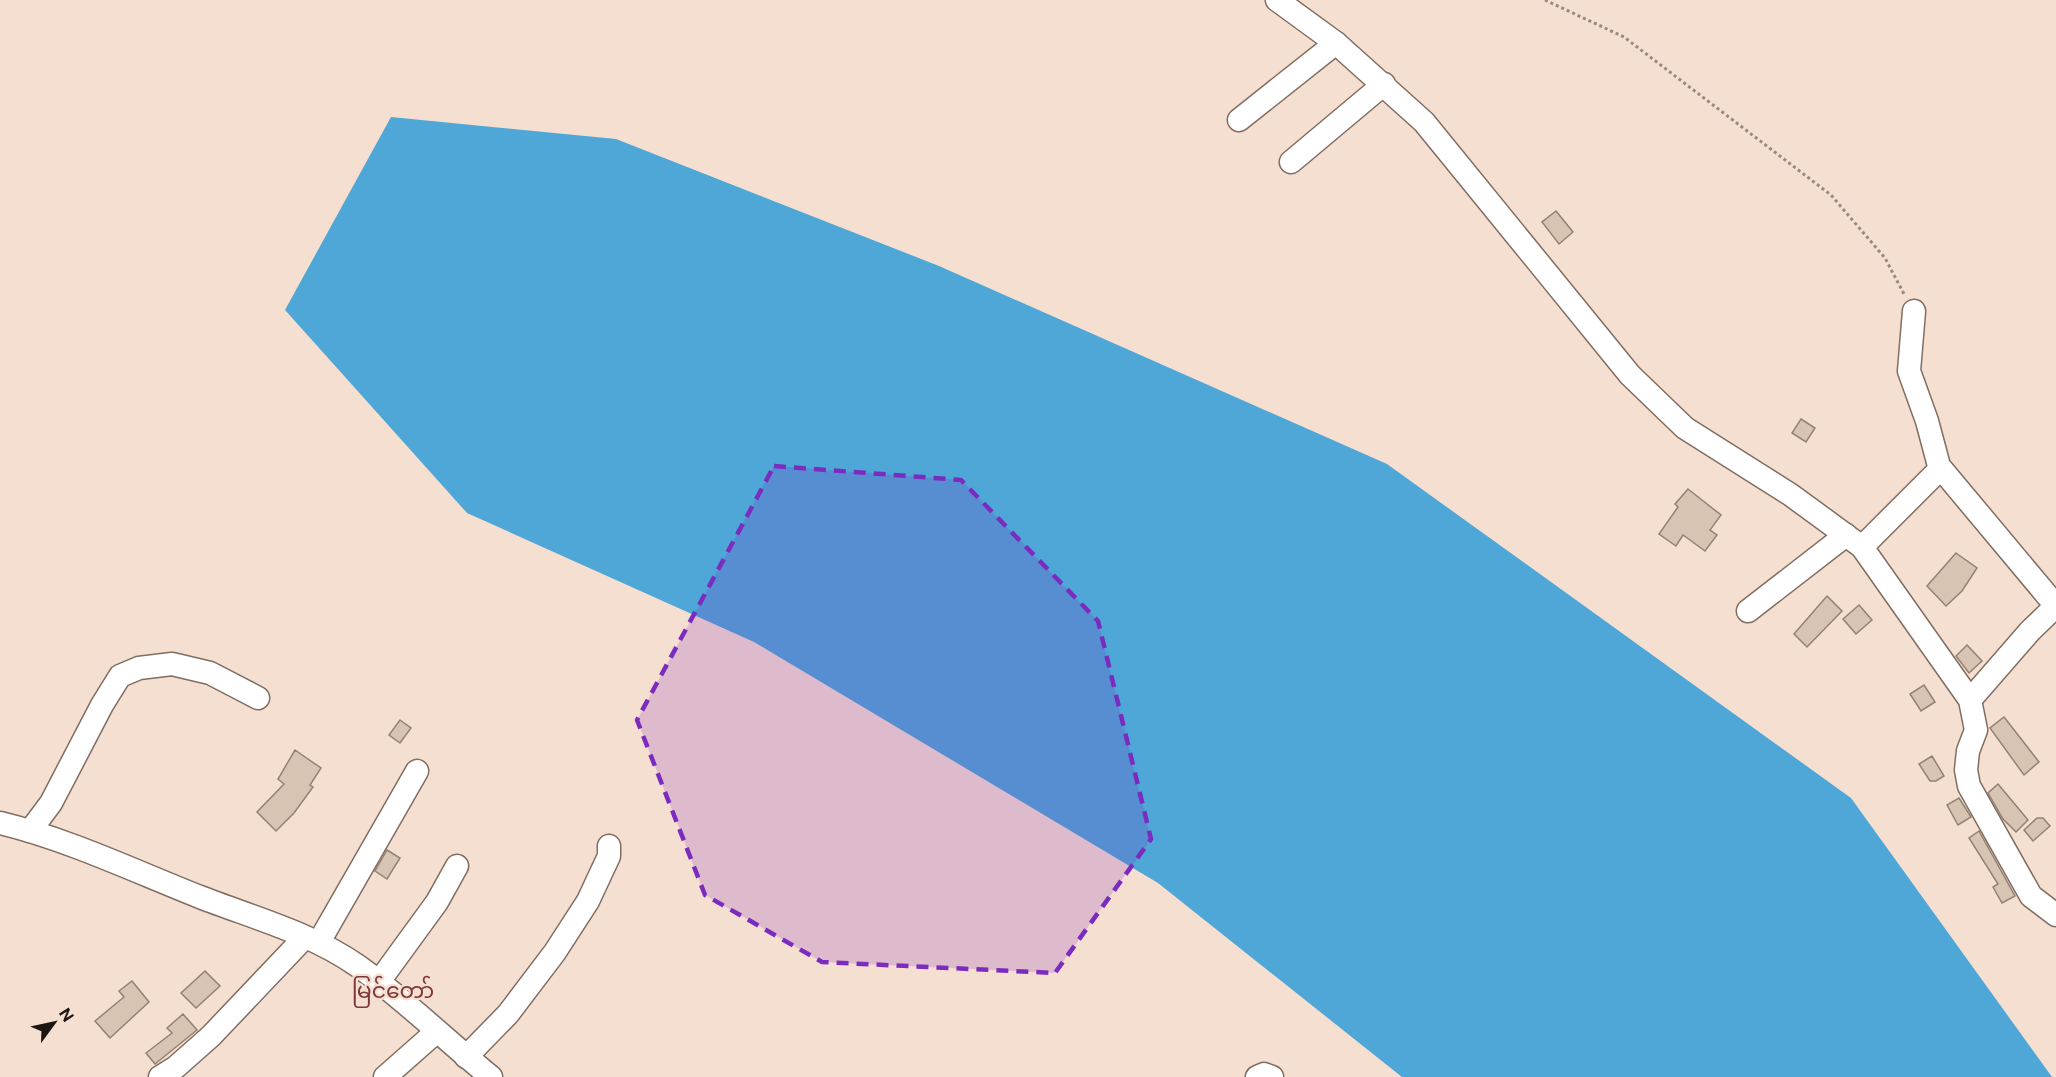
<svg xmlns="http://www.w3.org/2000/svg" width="2056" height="1077" viewBox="0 0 2056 1077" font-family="'Public Sans','Noto Sans Myanmar',sans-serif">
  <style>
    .water { fill: #4ea7d7 }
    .building { fill: #d7c4b3; stroke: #938273; stroke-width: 1.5 }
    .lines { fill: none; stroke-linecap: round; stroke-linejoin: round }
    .minor-casing { stroke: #816d61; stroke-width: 25 }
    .path { stroke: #99897f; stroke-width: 3; stroke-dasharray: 3 3; stroke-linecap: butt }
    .minor { stroke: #fff; stroke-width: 22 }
    .marked { fill: #7b2cbf; fill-opacity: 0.2; stroke: #7b2cbf; stroke-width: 4.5; stroke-dasharray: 12 8; stroke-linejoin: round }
    .labels { text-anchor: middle; stroke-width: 4.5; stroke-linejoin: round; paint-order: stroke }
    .quarter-label { font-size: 22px; fill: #7f373a; stroke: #f5dfd1 }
  </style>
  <rect width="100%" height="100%" fill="#f5dfd1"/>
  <polygon class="water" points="391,117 616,139 939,266 1387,464 1851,798 2052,1077 1402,1077 1158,883 754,642 467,513 285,310"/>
  <g class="building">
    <polygon points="1556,211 1573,232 1559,244 1542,222"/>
    <polygon points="1801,419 1815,428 1806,442 1792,433"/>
    <polygon points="1688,489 1721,515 1710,530 1717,535 1705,551 1683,535 1676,546 1659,534 1678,507 1675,504"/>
    <polygon points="1956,553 1977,568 1962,591 1946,606 1927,586"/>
    <polygon points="1827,596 1842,611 1807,647 1794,634"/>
    <polygon points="1859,605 1872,620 1856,634 1843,619"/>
    <polygon points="1967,645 1982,661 1969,673 1956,656"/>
    <polygon points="1924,685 1935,702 1921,711 1910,694"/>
    <polygon points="2004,717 2039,762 2024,775 1990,728"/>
    <polygon points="400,720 411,728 400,743 389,735"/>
    <polygon points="295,750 321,768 310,785 313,787 294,813 276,831 257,812 284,784 278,779"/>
    <polygon points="1932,756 1944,776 1936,781 1930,781 1919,764"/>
    <polygon points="1998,784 2028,820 2016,832 2003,819 1988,793"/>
    <polygon points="1959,798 1971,817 1958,825 1947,805"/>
    <polygon points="2037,818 2043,818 2050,826 2033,841 2024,830"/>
    <polygon points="1979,831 2015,896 2002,903 1993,887 1998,884 1969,838"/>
    <polygon points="387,850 400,858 387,879 375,871"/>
    <polygon points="205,971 220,986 196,1008 181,993"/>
    <polygon points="132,981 149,1002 110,1038 95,1021 124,997 119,991"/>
    <polygon points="183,1014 197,1030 155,1064 146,1053 172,1033 167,1028"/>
  </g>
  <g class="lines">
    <g class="minor-casing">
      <g id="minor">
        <polyline points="1277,0 1336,43 1424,122 1630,375 1685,428 1791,495 1862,547 1970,700 1976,730 1968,751 1966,770 1969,786 2031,896 2056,915"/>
        <polyline points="1239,120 1336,43"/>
        <polyline points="1291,162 1384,84"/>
        <polyline points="1914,311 1909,371 1927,421 1939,466 2056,606"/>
        <polyline points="1862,547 1940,469"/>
        <polyline points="1748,611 1846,535"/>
        <polyline points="1970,700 2030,631 2056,606"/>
        <path d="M0,823c70,17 134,48 200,74 54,21 111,36 158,69 45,32 90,76 133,111"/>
        <polyline points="30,831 51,803 102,705 120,676 139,668 172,664 210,673 258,698"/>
        <polyline points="319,942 417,771"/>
        <polyline points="378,983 437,902 457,866"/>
        <polyline points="466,1057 508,1014 555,952 588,901 609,856 609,846"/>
        <polyline points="160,1077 176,1067 211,1036 305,937"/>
        <polyline points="385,1077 436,1032"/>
        <polyline points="1257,1077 1264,1074 1272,1077"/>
      </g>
    </g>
    <polyline class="path" points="1545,0 1624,37 1831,195 1885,258 1904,294"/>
    <use href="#minor" class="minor"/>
  </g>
  <path class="marked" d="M774,466l187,14 137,141 53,218 -96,134 -233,-11 -117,-67 -68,-175z"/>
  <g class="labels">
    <g class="quarter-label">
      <text x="393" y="998">မြင်တော်</text>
    </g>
  </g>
  <g transform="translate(54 1023) rotate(57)" stroke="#f5dfd1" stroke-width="4.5" paint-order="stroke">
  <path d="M0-4.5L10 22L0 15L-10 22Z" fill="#1d1511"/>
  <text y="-9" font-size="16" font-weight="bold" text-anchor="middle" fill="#1d1511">N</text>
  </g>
</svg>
